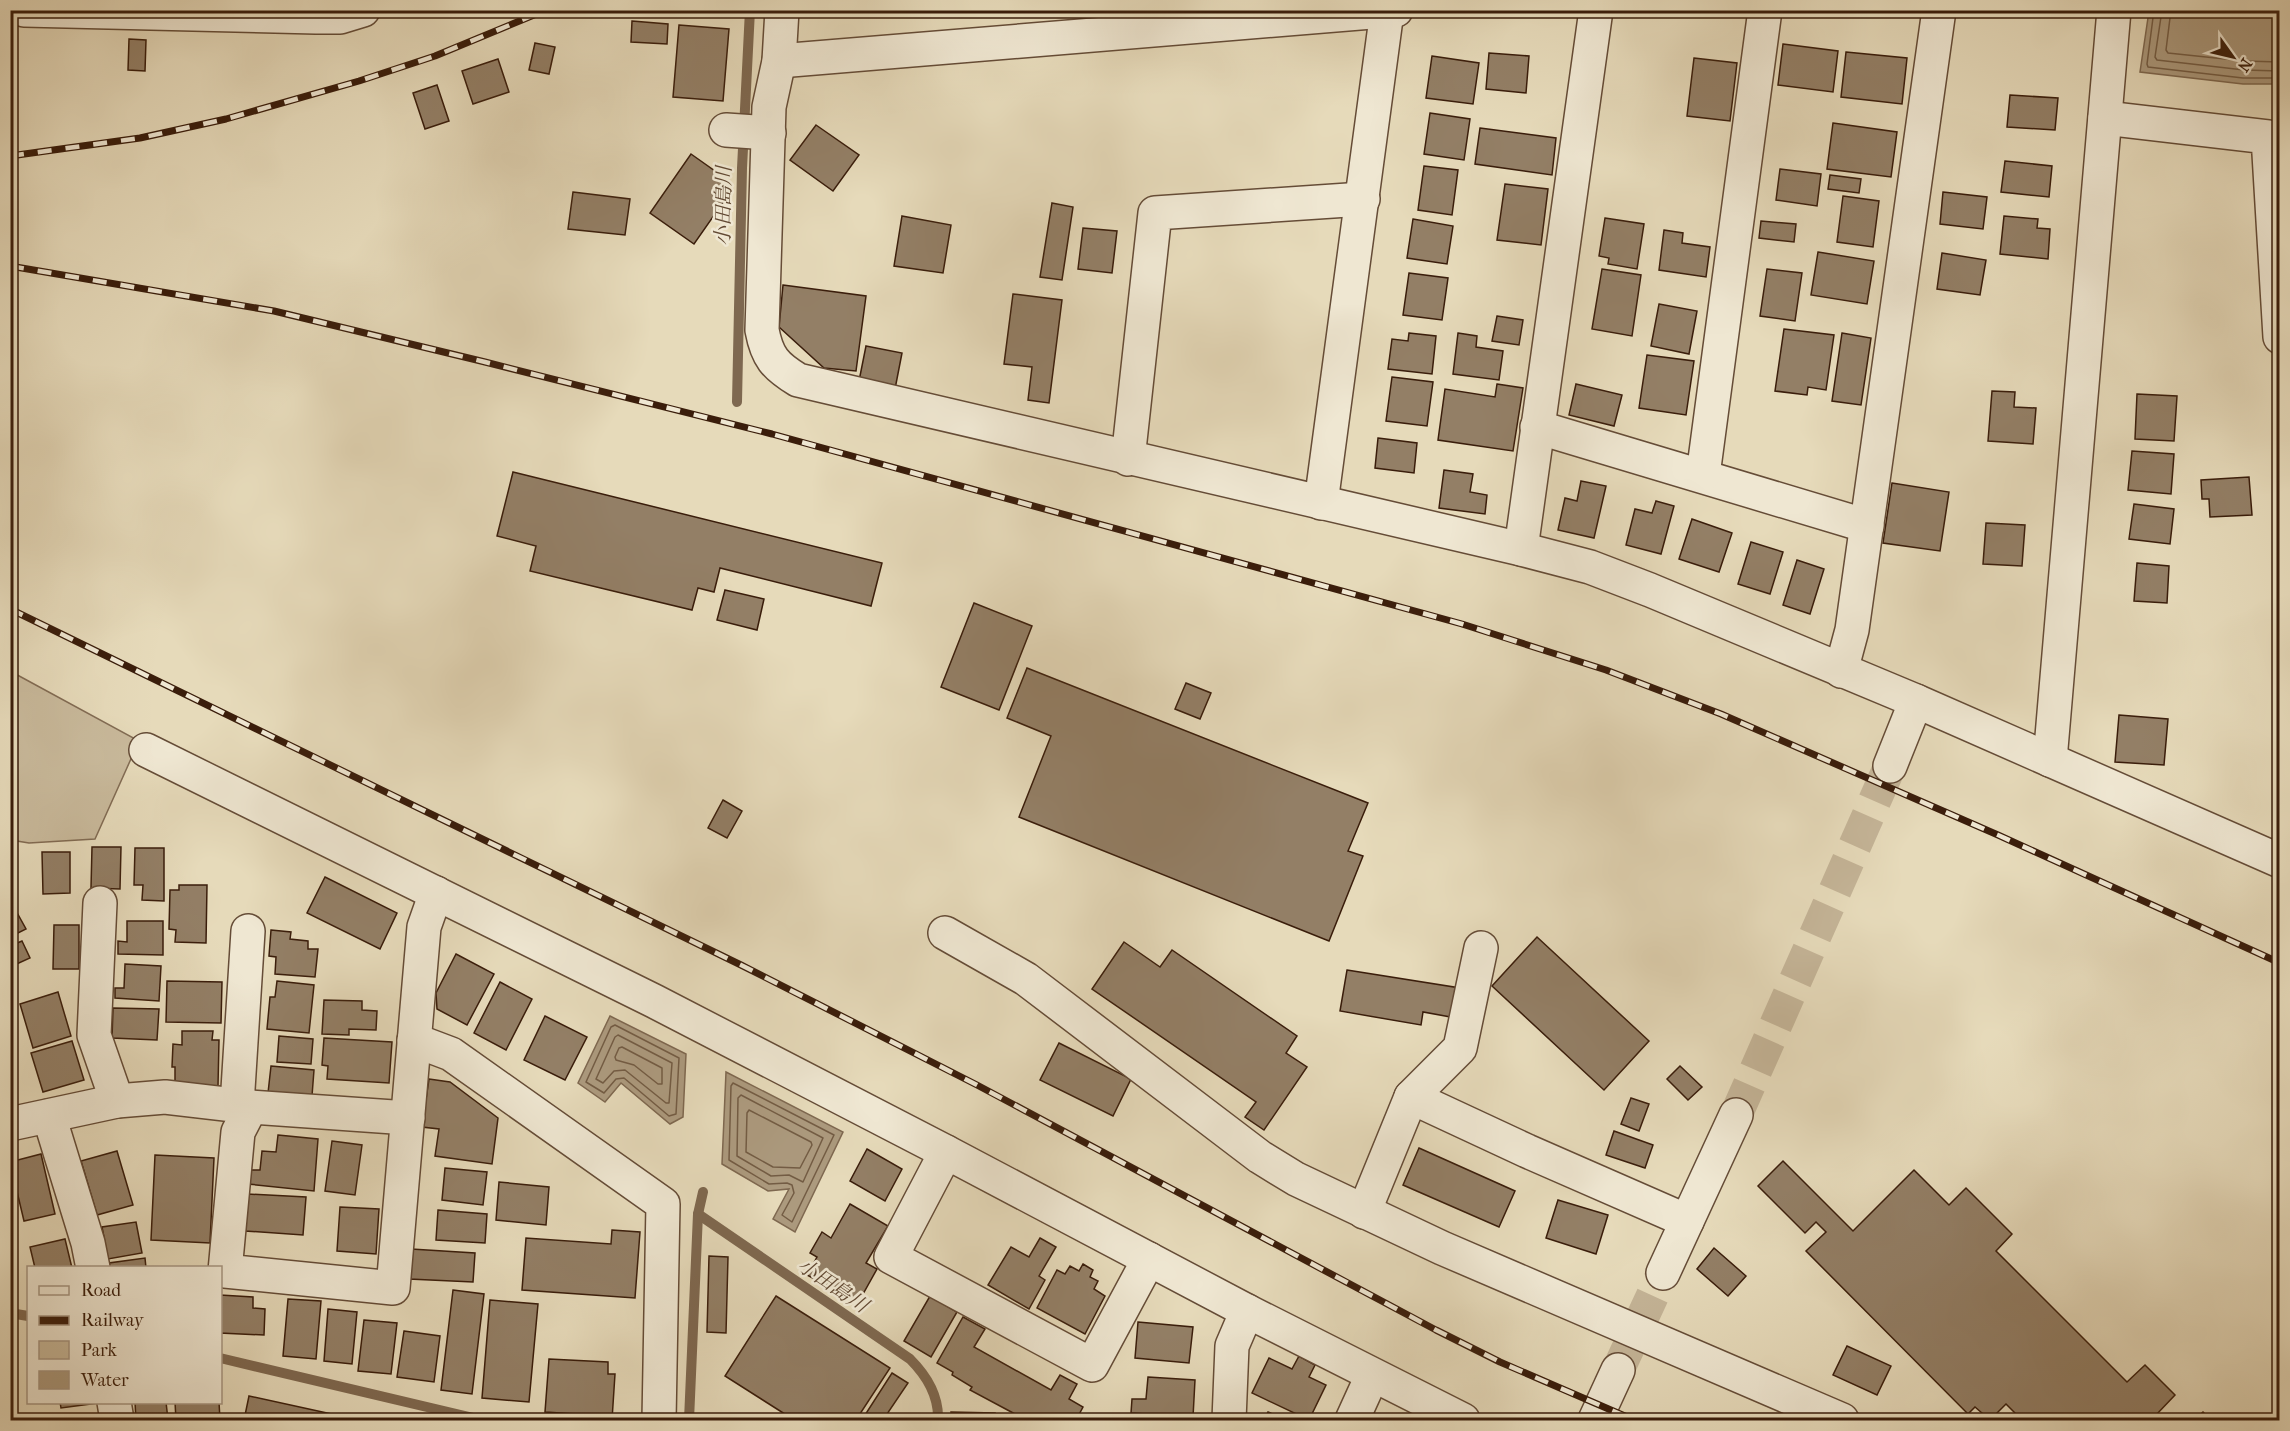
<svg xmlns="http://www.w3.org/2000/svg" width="2290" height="1431" viewBox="0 0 2290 1431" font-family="'IM FELL French Canon','Noto Serif JP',serif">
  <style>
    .green { fill: #c9ba9c; stroke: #826c54; stroke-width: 1.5 }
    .water { fill: #ac9a7e; stroke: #7e6850; stroke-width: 1.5 }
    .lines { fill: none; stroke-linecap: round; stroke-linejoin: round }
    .shore { stroke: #735c44; stroke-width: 1.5 }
    .stream { stroke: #7e6850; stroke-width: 10 }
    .building { fill: #937f66; stroke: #3a1d0b; stroke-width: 1.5 }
    .minor-tunnel { stroke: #c4b497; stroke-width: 33; stroke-dasharray: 33 16; stroke-linecap: butt }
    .minor-casing { stroke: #654c37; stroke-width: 36 }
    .minor { stroke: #efe7d2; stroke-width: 33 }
    .rail-casing { stroke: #3a1d0b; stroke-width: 7 }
    .rail { stroke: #efe7d2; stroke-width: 4.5; stroke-dasharray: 14; stroke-linecap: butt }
    .labels { text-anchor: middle; stroke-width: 5; stroke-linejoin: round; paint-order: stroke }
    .water-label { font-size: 20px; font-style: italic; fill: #624933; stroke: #efe7d2 }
  </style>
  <rect width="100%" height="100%" fill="#e6daba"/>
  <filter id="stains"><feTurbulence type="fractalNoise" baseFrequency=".00333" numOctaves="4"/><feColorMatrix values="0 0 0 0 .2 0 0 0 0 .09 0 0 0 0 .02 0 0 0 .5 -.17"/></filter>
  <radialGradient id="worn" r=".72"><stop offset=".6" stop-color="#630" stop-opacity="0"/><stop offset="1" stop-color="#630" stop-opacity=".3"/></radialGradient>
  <polygon class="green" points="10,671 139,741 95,839 29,843 11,840"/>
  <g class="water">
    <polygon points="2149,11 2279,11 2279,84 2243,84 2140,72"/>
    <polygon points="610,1016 686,1054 683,1117 670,1124 621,1083 605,1102 578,1083"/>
    <polygon points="726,1072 843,1132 795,1232 773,1219 789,1189 768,1191 722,1164"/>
  </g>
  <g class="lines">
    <g class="shore">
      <polyline points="2154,10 2147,64 2148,67 2243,78 2280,78"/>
      <polyline points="2162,10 2155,57 2157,60 2244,70 2280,71"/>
      <polyline points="2171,10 2166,50 2168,53 2244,61 2280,62"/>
      <polygon points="615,1025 679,1058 676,1114 669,1116 624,1078 616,1079 604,1093 586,1082 611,1027"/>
      <polygon points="618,1035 672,1063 669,1103 666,1103 625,1070 614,1071 603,1083 596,1079 615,1037"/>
      <polygon points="622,1047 662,1068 662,1084 658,1084 634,1065 616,1060 615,1057 619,1048"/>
      <polygon points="733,1083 834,1135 792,1222 782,1215 794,1193 792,1185 787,1183 769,1184 729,1160 731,1086"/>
      <polygon points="741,1095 823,1138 803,1182 789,1175 771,1176 737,1156 738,1098"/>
      <polygon points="749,1110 811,1142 812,1145 800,1168 773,1167 746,1152 747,1113"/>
    </g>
    <g class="stream">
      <polyline points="737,402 742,168 750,10"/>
      <path d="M698,1214l212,145c17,17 29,37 28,61"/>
      <polyline points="10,1313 28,1316"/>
      <polyline points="220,1358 482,1420"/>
      <polyline points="689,1420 698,1214 703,1192"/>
    </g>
  </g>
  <g class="building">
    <polygon points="658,10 671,10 662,16"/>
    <polygon points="632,21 668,24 667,44 631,42"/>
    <polygon points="679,25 729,29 723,101 673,97"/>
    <polygon points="129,39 146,40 145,71 128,70"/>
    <polygon points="535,43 555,47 549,74 529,70"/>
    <polygon points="1783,44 1838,51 1833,92 1778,85"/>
    <polygon points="1846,52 1907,58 1902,104 1841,97"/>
    <polygon points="1489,53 1529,56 1526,93 1486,89"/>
    <polygon points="1432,56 1479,63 1473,104 1426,98"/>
    <polygon points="1694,58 1737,63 1730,121 1687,116"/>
    <polygon points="498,59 509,92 473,104 462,71"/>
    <polygon points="437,85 449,121 425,129 413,93"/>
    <polygon points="2010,95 2058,98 2055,130 2007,127"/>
    <polygon points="1430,113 1470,119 1464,160 1424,154"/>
    <polygon points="1833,123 1897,132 1891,177 1827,169"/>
    <polygon points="816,125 859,155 833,191 790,160"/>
    <polygon points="1480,128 1556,138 1552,175 1475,164"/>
    <polygon points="691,154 722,176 729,194 694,244 650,213"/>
    <polygon points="2005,161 2052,166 2049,197 2001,192"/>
    <polygon points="1424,166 1458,170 1452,215 1418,210"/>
    <polygon points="1780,169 1821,174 1817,206 1776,200"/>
    <polygon points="1830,175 1861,179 1859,193 1828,189"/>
    <polygon points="1505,184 1548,189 1541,245 1497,240"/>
    <polygon points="573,192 630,199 625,235 568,229"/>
    <polygon points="1943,192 1987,197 1983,229 1940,224"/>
    <polygon points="1843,196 1879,201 1873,247 1837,242"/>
    <polygon points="1052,203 1073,207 1062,280 1040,277"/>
    <polygon points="902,216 951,225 943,273 894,266"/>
    <polygon points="2004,216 2038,219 2037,228 2050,229 2048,259 2000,254"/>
    <polygon points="1605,218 1644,224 1637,269 1608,264 1609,258 1599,256"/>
    <polygon points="1413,219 1453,226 1447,264 1407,258"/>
    <polygon points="1761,221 1796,224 1794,242 1759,238"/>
    <polygon points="1083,228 1117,231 1112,273 1078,269"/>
    <polygon points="1664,230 1683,233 1682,243 1710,247 1706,277 1659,270"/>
    <polygon points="1818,252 1874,261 1867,304 1811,295"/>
    <polygon points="1942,253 1986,260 1980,295 1937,289"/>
    <polygon points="1602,269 1641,275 1632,336 1592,329"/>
    <polygon points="1767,269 1802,273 1795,321 1760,316"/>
    <polygon points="1409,273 1448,278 1442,320 1403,315"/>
    <polygon points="783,285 866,296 856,371 824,368 779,327"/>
    <polygon points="1013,294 1062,300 1049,403 1028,400 1032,367 1004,364"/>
    <polygon points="1659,304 1697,311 1689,354 1651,346"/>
    <polygon points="1497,316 1523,320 1519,345 1492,341"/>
    <polygon points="1784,329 1834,335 1826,390 1808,387 1807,395 1775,391"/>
    <polygon points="1409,333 1436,336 1432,374 1388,369 1392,339 1408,341"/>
    <polygon points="1458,333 1477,336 1476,347 1503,351 1499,380 1453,374"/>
    <polygon points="1842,333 1871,338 1861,405 1832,401"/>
    <polygon points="866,346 902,353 895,389 859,381"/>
    <polygon points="1647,355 1694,361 1686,415 1639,408"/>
    <polygon points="1392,377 1433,382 1427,426 1386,421"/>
    <polygon points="1497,384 1523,388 1513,451 1438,440 1445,389 1495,397"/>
    <polygon points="1576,384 1622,395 1614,426 1569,415"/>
    <polygon points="1992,391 2015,392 2014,407 2036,408 2033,444 1988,441"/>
    <polygon points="2137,394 2177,396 2174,441 2135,439"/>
    <polygon points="1378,438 1417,443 1414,473 1375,468"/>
    <polygon points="2132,451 2174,454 2171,494 2128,490"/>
    <polygon points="1444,470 1473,474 1470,492 1487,495 1485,514 1439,508"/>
    <polygon points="513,472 882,563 871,606 720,568 714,592 698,588 692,610 530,571 536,546 497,536"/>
    <polygon points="2249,477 2252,515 2210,517 2209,499 2202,499 2201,480"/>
    <polygon points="1581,481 1606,486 1594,538 1558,530 1565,498 1577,501"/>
    <polygon points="1892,483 1949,492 1940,551 1883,543"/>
    <polygon points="1656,501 1674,506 1661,554 1626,545 1635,509 1652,513"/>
    <polygon points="2134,504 2174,509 2170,544 2129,539"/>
    <polygon points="1692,519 1732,533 1719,572 1679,559"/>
    <polygon points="1986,523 2025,525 2022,566 1983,564"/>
    <polygon points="1751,542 1783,552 1770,594 1738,584"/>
    <polygon points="1797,560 1824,569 1810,614 1783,605"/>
    <polygon points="2137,563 2169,566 2167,603 2134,601"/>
    <polygon points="725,590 764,599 757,630 717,620"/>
    <polygon points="974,603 1032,626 999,710 941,687"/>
    <polygon points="1027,668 1368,803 1348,851 1363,856 1329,941 1019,817 1051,736 1007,718"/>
    <polygon points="1186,683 1211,693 1200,719 1175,709"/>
    <polygon points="2119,715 2168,719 2164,765 2115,762"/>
    <polygon points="723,800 742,811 727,838 708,828"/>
    <polygon points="92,847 121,847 120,889 91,888"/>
    <polygon points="135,848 164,848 164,901 142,900 143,885 134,885"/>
    <polygon points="42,852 70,852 70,893 43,894"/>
    <polygon points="325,877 397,913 380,949 307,913"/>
    <polygon points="179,885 207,885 206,943 175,942 176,930 169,929 170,890 179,890"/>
    <polygon points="10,900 26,929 10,937"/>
    <polygon points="127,921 163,921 163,955 118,954 118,941 127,942"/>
    <polygon points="54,925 79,925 79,969 53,969"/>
    <polygon points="271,930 291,932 290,939 308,941 308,949 318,949 315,977 275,974 276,957 269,956"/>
    <polygon points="1537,937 1649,1041 1604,1090 1492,986"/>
    <polygon points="22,941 30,958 10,967 10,946"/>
    <polygon points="1124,942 1160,967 1172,950 1297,1036 1286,1053 1307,1067 1264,1130 1245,1117 1256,1102 1092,989"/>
    <polygon points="456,954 494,974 467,1025 437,1009 436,993"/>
    <polygon points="125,964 161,966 159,1001 115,998 115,988 124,988"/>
    <polygon points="1347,970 1460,988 1456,1018 1423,1012 1421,1025 1340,1011"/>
    <polygon points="167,981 222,982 221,1023 166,1022"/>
    <polygon points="277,981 314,985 309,1033 267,1029 270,997 275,997"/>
    <polygon points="500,982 532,999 506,1050 474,1033"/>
    <polygon points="58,992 71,1036 33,1048 20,1004"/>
    <polygon points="324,1000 362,1001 362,1010 377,1011 376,1030 349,1029 349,1035 322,1034"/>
    <polygon points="113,1008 159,1009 157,1040 112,1038"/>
    <polygon points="545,1016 587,1037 565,1080 524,1060"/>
    <polygon points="182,1031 213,1031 212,1040 219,1040 218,1086 175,1085 175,1067 172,1067 173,1044 182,1045"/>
    <polygon points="279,1036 313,1039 311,1064 277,1062"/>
    <polygon points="324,1038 392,1042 389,1083 327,1079 328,1066 322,1065"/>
    <polygon points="72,1041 84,1080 43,1092 31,1053"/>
    <polygon points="1059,1043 1131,1079 1113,1116 1040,1080"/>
    <polygon points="271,1066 314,1070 312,1096 268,1093"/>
    <polygon points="1680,1066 1702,1087 1688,1100 1667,1079"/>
    <polygon points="429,1079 450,1082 498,1118 492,1164 435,1156 439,1129 422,1127"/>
    <polygon points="1631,1098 1649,1104 1639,1131 1621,1124"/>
    <polygon points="1614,1131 1653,1145 1645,1168 1606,1155"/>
    <polygon points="278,1135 318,1139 314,1191 248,1184 250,1170 260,1170 262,1151 276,1152"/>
    <polygon points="332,1141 362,1145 355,1195 325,1191"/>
    <polygon points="1419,1148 1515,1191 1499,1227 1403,1185"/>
    <polygon points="867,1149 902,1169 885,1201 850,1181"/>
    <polygon points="117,1151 133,1205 97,1215 81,1161"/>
    <polygon points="41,1154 55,1214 24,1221 10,1162"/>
    <polygon points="155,1155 214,1158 210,1243 151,1240"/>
    <polygon points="1783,1161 1853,1231 1914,1170 1949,1205 1966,1188 2012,1234 1996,1251 2127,1382 2145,1365 2175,1395 2156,1415 2161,1420 2022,1420 2006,1404 1990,1420 1975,1407 1968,1414 1806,1251 1826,1232 1816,1222 1805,1233 1758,1186"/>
    <polygon points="445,1168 487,1172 483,1205 442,1200"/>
    <polygon points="499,1182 549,1187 546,1225 496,1220"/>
    <polygon points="247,1194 306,1197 303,1235 245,1231"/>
    <polygon points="1558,1200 1608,1215 1596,1254 1546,1238"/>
    <polygon points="850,1204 888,1226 866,1263 877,1269 858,1303 807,1275 817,1257 810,1253 822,1232 831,1238"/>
    <polygon points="340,1207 379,1209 376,1254 337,1251"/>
    <polygon points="10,1208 16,1278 10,1279"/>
    <polygon points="438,1210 487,1214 485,1243 436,1240"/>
    <polygon points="136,1222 142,1253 108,1259 102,1227"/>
    <polygon points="612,1230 640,1232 635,1298 522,1290 526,1238 611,1244"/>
    <polygon points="1040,1238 1056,1247 1039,1276 1045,1280 1029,1309 988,1285 1011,1247 1029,1257"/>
    <polygon points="65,1239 72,1268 35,1268 30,1247"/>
    <polygon points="1714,1248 1746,1276 1728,1296 1697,1269"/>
    <polygon points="411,1249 475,1253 473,1282 409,1279"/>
    <polygon points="709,1256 728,1257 726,1333 707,1332"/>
    <polygon points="145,1258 146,1268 110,1268 109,1263"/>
    <polygon points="1083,1264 1093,1270 1090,1277 1098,1281 1094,1289 1105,1296 1085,1334 1037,1308 1057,1270 1065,1274 1070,1266 1079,1271"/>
    <polygon points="453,1290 484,1294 472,1394 441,1390"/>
    <polygon points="220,1295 253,1297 253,1308 265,1309 264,1335 220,1333"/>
    <polygon points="776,1296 890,1368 856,1420 785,1420 788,1416 725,1376"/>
    <polygon points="930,1296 957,1312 931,1357 904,1341"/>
    <polygon points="288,1299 321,1301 316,1359 283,1356"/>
    <polygon points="490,1300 538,1304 529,1402 482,1398"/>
    <polygon points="328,1309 357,1312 352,1364 324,1361"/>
    <polygon points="963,1317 985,1329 974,1347 1051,1390 1060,1375 1077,1384 1069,1399 1083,1407 1076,1420 1018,1420 1014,1418 1015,1414 970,1390 972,1387 952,1375 953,1372 937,1363"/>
    <polygon points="364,1320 397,1323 391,1374 358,1371"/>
    <polygon points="1138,1322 1193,1327 1189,1363 1135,1358"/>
    <polygon points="404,1331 440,1336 434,1382 397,1377"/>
    <polygon points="1847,1346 1891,1366 1877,1395 1833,1375"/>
    <polygon points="1299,1356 1315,1365 1309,1377 1326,1385 1309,1420 1252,1393 1269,1358 1292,1369"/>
    <polygon points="549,1359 608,1362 608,1374 615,1374 612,1420 591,1420 591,1415 545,1412"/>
    <polygon points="892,1373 908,1383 883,1420 874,1420 865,1415"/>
    <polygon points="1148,1377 1195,1380 1193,1417 1131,1413 1132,1399 1146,1399"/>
    <polygon points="249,1396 359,1420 244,1420"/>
    <polygon points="60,1402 98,1402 98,1403 61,1408"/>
    <polygon points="135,1402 166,1402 168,1420 136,1420"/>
    <polygon points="175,1402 219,1402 220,1420 176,1420"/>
    <polygon points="951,1412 995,1413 994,1420 951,1420"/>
    <polygon points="1268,1412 1287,1420 1264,1420"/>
    <polygon points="2203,1412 2211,1420 2194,1420"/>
  </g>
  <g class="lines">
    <g class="minor-tunnel">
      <polyline points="1736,1115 1890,766"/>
      <polyline points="1618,1370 1663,1273"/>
    </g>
    <g class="minor-casing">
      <g id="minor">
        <polyline points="24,10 316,17 340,17 363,10"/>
        <path d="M782,10l-3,51 -10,46 -7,223c5,27 13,36 36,50l723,169 69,18 60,23 266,111 -26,65"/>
        <polyline points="779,61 1396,10"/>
        <polyline points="2105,118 2268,137 2280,337"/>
        <polyline points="726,130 769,133"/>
        <polyline points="1537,427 1867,526"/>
        <polyline points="1128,459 1155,213 1363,199"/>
        <polyline points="1703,475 1765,10"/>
        <polyline points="1321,503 1387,11"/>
        <polyline points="1521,549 1596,10"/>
        <polyline points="1841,671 1852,630 1939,10"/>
        <polyline points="1916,701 2280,861"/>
        <polyline points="146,750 654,1001 946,1152 1247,1311 1232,1346 1229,1420"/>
        <polyline points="2050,760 2114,10"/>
        <polyline points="100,903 94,1035 117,1101"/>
        <polyline points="945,933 1026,979 1260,1157 1296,1179 1442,1248 1842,1420"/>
        <polyline points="414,1040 451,1054 663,1204 659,1420"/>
        <polyline points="1411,1097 1527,1151 1687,1221"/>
        <polyline points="237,1105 248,931"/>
        <polyline points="251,1107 238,1132 225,1271 393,1288 424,927 436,893"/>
        <polyline points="49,1116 88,1243 93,1268"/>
        <polyline points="10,1124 117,1101 165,1097 251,1107 408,1118"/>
        <polyline points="946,1152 891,1257 1092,1365 1149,1259"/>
        <polyline points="1364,1212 1411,1097 1460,1048 1481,948"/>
        <polyline points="1663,1273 1736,1115"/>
        <polyline points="1247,1311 1463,1420"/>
        <polyline points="114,1402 117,1420"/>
        <polyline points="1352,1420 1372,1376"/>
        <polyline points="1595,1420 1618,1370"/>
      </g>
    </g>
    <use href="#minor" class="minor"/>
    <g class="rail-casing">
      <g id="rail">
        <polyline points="10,156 140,138 226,119 359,81 435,56 546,10"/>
        <polyline points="10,266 274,311 485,362 772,434 1462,624 1606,670 1721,714 1998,835 2280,963"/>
        <polyline points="10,609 741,965 977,1085 1436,1330 1500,1362 1634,1420"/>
      </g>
    </g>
    <use href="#rail" class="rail"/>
  </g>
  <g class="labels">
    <g class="water-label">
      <text transform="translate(723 206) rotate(-89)" y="7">小田島川</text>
      <text transform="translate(833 1285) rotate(34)" y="7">小田島川</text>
    </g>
  </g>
  <rect width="2290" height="1431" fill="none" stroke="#e6daba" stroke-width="36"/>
  <rect x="12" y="12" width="2266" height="1407" fill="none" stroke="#3a1d0b" stroke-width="3"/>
  <rect x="18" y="18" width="2254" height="1395" fill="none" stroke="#3a1d0b" stroke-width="1.5"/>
  <rect x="27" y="1266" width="195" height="138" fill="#efe7d2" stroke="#a79682" stroke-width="1.5"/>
  <rect x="39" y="1286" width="30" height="9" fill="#efe7d2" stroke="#a79682" stroke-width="1.5"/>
  <text x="81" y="1296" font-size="18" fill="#3a1d0b">Road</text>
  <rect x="39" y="1316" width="30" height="9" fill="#3a1d0b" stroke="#a79682" stroke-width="1.5"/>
  <text x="81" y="1326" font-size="18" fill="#3a1d0b">Railway</text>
  <rect x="39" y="1341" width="30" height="18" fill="#c9ba9c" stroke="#a79682" stroke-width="1.5"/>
  <text x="81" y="1356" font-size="18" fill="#3a1d0b">Park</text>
  <rect x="39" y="1371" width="30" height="18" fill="#ac9a7e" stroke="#a79682" stroke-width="1.5"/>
  <text x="81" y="1386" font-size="18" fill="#3a1d0b">Water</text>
  <g transform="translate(2233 57) rotate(124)" stroke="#efe7d2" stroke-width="4.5" paint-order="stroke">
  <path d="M0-4.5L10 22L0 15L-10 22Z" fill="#3a1d0b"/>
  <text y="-9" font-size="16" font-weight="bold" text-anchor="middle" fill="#3a1d0b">N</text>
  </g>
  <rect width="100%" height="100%" filter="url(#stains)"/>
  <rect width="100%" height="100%" fill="url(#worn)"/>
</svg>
